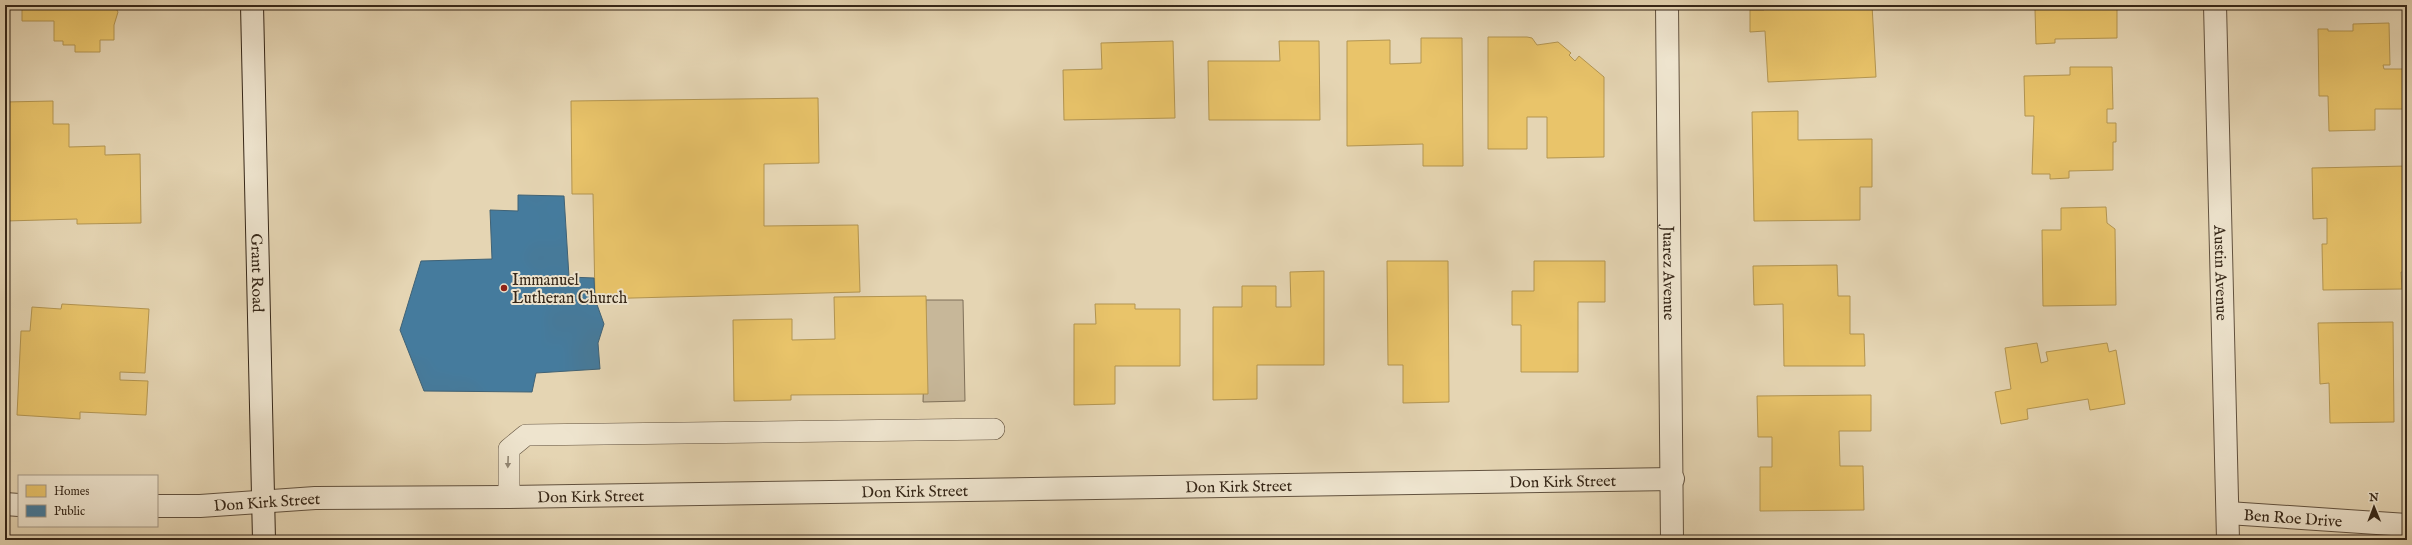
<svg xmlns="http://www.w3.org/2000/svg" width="2412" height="545" viewBox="0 0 2412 545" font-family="'IM FELL English',serif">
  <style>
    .green { fill: #c7b799; stroke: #7e6f58 }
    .homes { fill: #e9c46a; stroke: #b39551 }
    .public { fill: #457b9d; stroke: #406275 }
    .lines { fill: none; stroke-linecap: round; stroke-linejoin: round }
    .service-casing { stroke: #62523f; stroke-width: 22 }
    .minor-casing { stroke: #62523f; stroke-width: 24 }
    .secondary-casing { stroke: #362718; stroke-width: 24 }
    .service { stroke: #eee4ce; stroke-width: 21 }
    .minor { stroke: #eee4ce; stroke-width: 22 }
    .secondary { stroke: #eee4ce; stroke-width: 22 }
    .oneway { fill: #928673 }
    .poi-dot { fill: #8f2418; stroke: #eee4ce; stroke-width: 1.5 }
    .labels { text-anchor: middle; stroke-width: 4; stroke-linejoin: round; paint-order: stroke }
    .street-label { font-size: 16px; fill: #362718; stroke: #eee4ce }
    .poi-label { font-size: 16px; fill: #362718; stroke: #eee4ce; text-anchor: start }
  </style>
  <rect width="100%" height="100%" fill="#e5d5b3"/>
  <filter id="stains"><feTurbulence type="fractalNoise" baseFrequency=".005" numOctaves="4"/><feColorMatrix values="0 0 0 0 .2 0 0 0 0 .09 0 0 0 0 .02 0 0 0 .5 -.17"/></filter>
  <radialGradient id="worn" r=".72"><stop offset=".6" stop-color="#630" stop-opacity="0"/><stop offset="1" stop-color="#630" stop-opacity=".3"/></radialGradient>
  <polygon class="green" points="926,300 963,300 965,401 923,402"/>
  <g class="homes">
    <polygon points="22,5 114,5 118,12 114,25 114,40 100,40 100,52 75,52 75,45 63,45 63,41 54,41 54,21 22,21"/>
    <polygon points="1764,5 1872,5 1876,77 1768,82 1765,31 1750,32 1750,10 1764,10"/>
    <polygon points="2031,5 2117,5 2117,38 2055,39 2055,43 2036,44 2035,10"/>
    <polygon points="2389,23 2390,65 2383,65 2384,69 2407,69 2407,109 2375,109 2375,130 2329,131 2328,96 2319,96 2318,29 2328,29 2328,31 2353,31 2353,24"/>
    <polygon points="1488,37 1527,37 1532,38 1537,45 1558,42 1571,53 1569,55 1575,61 1579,56 1604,77 1604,157 1547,158 1547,117 1527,117 1527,149 1488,149"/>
    <polygon points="1421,38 1462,38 1463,166 1423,166 1423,144 1347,146 1347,41 1390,40 1390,64 1421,63"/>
    <polygon points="1173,41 1175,118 1064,120 1063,70 1102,69 1101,43"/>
    <polygon points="1279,41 1319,41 1320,120 1209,120 1208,61 1280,61"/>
    <polygon points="2070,67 2112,67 2113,109 2107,109 2107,123 2116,123 2116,142 2113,142 2113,170 2069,171 2069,178 2050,179 2050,174 2032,174 2034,116 2025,116 2024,76 2070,75"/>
    <polygon points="818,98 819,163 764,164 764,226 858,225 860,292 595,299 593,194 572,194 571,101"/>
    <polygon points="53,101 53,124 69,124 69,147 105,146 105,155 140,154 141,223 77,224 77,219 6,221 5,102"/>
    <polygon points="1798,111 1798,140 1872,139 1872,187 1860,187 1860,220 1754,221 1752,112"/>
    <polygon points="2407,166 2407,272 2401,272 2402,289 2323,290 2322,244 2327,244 2327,218 2313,219 2312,168"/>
    <polygon points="2106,207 2107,223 2115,229 2116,305 2043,306 2042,230 2061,230 2061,208"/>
    <polygon points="1387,261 1448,261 1449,402 1403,403 1403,365 1388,365"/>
    <polygon points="1534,261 1605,261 1605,302 1578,302 1578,372 1521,372 1521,325 1512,325 1512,291 1534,291"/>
    <polygon points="1837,265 1838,296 1850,296 1850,334 1864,334 1865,366 1784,366 1783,304 1754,305 1753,266"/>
    <polygon points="1324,271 1324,365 1257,365 1257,399 1213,400 1213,307 1242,307 1242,286 1276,286 1276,307 1291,307 1290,272"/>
    <polygon points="926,296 928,394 791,395 791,400 734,401 733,320 792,319 792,340 835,339 834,297"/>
    <polygon points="62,304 149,309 145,373 120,372 120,380 148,381 146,415 80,412 80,419 17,415 21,331 30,331 32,307 61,309"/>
    <polygon points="1095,304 1135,304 1135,309 1180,309 1180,366 1115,366 1115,404 1074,405 1074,324 1096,324"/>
    <polygon points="2393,322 2394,422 2330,423 2329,383 2320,384 2318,323"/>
    <polygon points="2037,343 2041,363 2048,361 2046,352 2107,343 2109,352 2116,350 2125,404 2090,410 2088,399 2027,409 2028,419 2001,424 1995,392 2011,389 2005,348"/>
    <polygon points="1871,395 1871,431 1839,431 1840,466 1863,466 1864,510 1760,511 1760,467 1772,467 1772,437 1758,437 1757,396"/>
    <rect x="1839" y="536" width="64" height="4"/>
    <polygon points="1813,537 1813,540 1760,540 1760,538"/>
  </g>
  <polygon class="public" points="518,195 564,196 569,277 594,278 595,299 604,324 598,343 600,369 536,373 532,392 424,391 400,330 421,261 492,259 490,210 518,211"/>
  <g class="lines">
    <g class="service-casing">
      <polyline id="service" points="509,497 509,449 526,435 994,429"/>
    </g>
    <g class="minor-casing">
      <g id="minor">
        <path id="s1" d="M1667,5l5,535"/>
        <path id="s2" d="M2215,5l13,535"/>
        <polyline points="5,504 19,505"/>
        <path id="s3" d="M157,506h43l115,-8 194,-1 1164,-18"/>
        <path id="s4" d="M2228,513l179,12"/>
      </g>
    </g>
    <g class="secondary-casing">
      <g id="secondary">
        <path id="s5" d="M252,5l12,535"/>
      </g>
    </g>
    <use href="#service" class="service"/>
    <use href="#minor" class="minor"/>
    <use href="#secondary" class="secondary"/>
  </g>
  <defs><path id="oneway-solid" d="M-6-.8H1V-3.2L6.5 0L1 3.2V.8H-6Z"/></defs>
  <use class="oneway" href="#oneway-solid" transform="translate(508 462) rotate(92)"/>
  <circle class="poi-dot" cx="504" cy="288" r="4"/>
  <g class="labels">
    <g class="street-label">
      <text dy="6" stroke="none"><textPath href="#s5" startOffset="268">Grant Road</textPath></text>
      <text dy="6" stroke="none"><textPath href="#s1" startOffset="268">Juarez Avenue</textPath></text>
      <text dy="6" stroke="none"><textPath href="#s2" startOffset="268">Austin Avenue</textPath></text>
      <text dy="6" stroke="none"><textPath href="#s3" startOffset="1406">Don Kirk Street</textPath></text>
      <text dy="6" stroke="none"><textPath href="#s3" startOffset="1082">Don Kirk Street</textPath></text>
      <text dy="6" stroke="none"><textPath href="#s3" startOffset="758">Don Kirk Street</textPath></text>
      <text dy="6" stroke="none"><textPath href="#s3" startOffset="434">Don Kirk Street</textPath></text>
      <text dy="6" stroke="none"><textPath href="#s3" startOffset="110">Don Kirk Street</textPath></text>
      <text dy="6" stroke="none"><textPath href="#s4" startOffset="65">Ben Roe Drive</textPath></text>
    </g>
    <g class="poi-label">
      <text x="512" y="285">Immanuel<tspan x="512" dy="18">Lutheran Church</tspan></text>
    </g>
  </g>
  <rect width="2412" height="545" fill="none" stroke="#e5d5b3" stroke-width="20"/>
  <rect x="6" y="6" width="2400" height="533" fill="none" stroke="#362718" stroke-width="2"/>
  <rect x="10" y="10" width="2392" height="525" fill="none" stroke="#362718"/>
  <rect x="18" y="475" width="140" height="52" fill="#eee4ce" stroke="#a49885"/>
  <rect x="26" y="485" width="20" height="12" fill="#e9c46a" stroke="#a49885"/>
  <text x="54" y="495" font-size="12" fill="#362718">Homes</text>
  <rect x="26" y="505" width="20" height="12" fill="#457b9d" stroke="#a49885"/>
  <text x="54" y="515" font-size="12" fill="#362718">Public</text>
  <g transform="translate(2374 507) rotate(359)" stroke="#eee4ce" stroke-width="3" paint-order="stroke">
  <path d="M0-3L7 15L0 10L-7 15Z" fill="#362718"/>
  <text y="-6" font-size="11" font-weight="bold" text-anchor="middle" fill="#362718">N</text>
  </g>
  <rect width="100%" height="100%" filter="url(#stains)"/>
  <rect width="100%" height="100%" fill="url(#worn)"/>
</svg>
